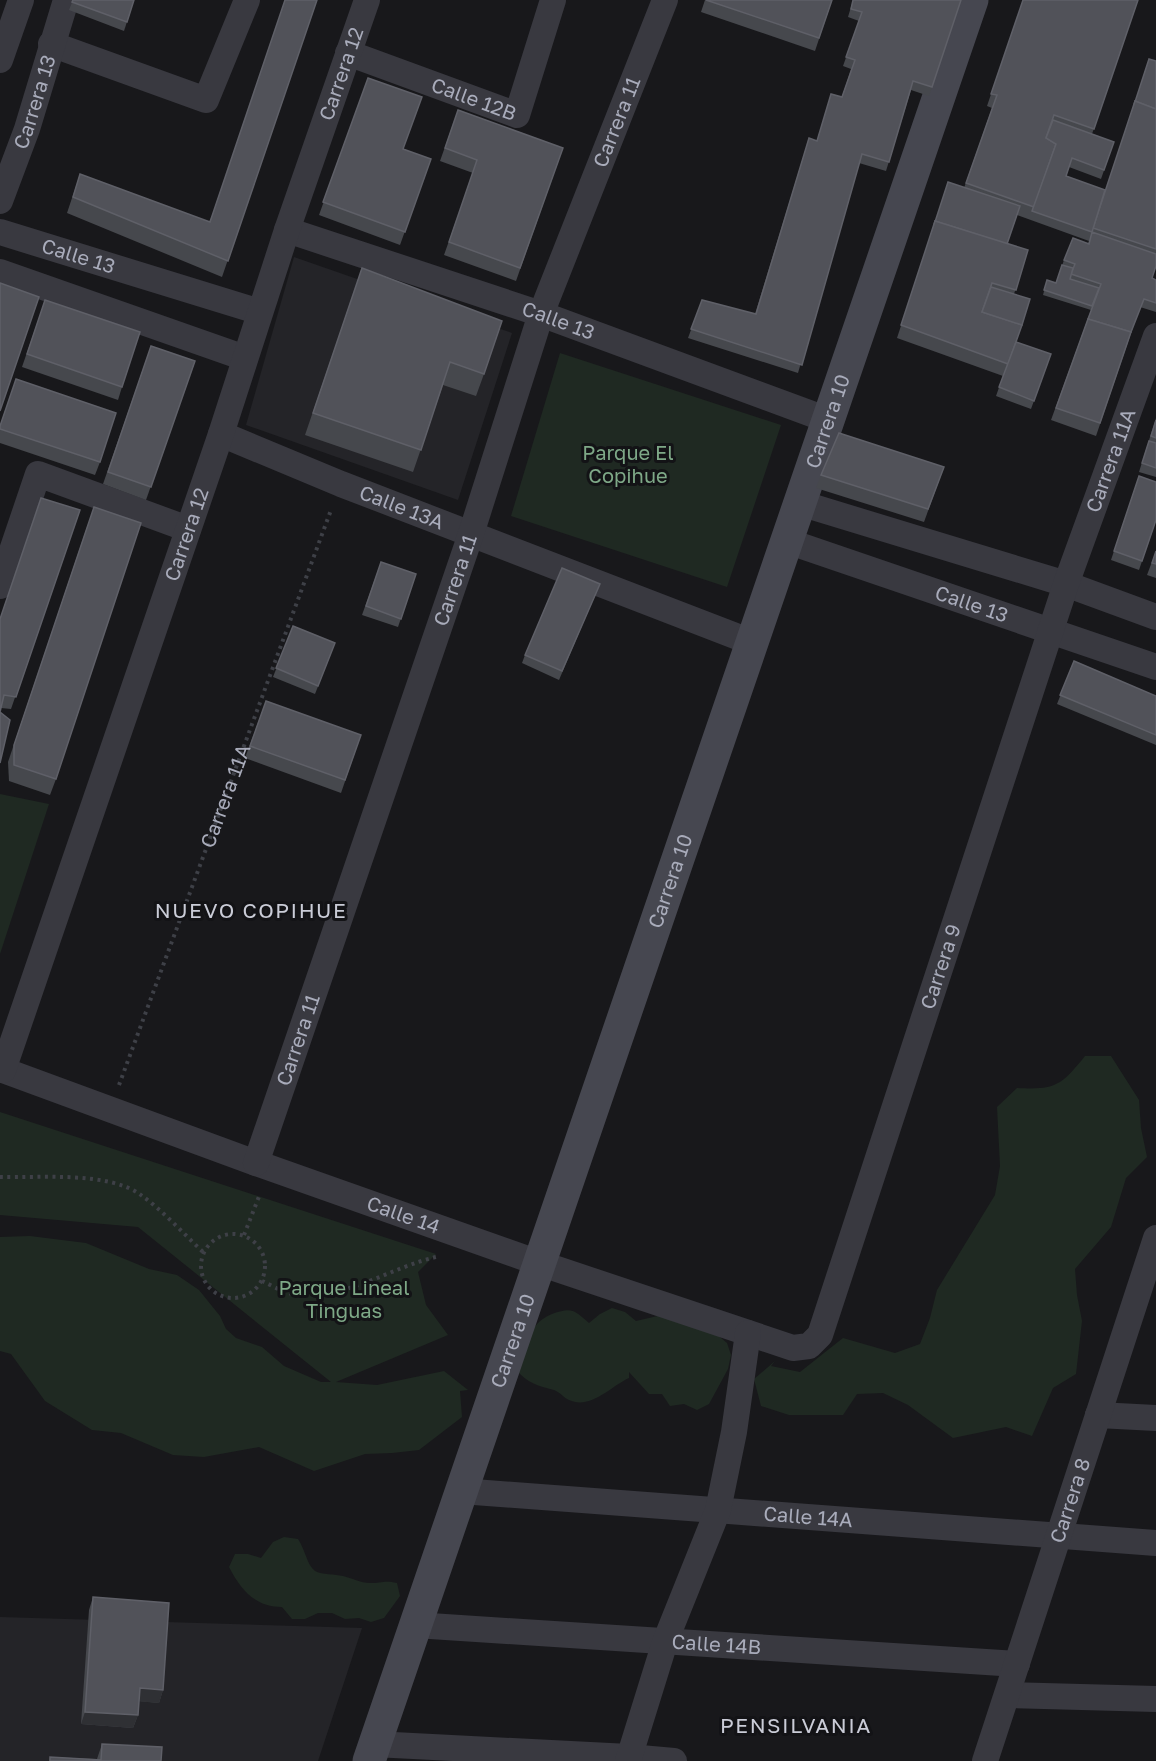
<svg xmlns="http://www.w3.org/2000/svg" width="1156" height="1761" viewBox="0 0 1156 1761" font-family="'Golos Text',sans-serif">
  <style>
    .built { fill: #242428 }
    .green { fill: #1f2922 }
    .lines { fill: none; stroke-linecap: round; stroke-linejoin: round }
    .path { stroke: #3e4047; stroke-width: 4; stroke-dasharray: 3 4.5; stroke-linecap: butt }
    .street { stroke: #393940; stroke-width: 26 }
    .secondary { stroke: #464750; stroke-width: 33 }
    .wall { fill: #46484d }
    .shaded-wall { fill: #2f3034 }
    .building { fill: #515259; stroke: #5f6068; stroke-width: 1.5 }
    .labels { text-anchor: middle; stroke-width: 6; stroke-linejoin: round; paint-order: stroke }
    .street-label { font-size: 20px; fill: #a9acbb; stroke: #131316 }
    .park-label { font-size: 20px; fill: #7ea887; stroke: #131316 }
    .neighbourhood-label { font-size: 21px; letter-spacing: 1.5px; fill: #caccd7; stroke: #131316 }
  </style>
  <rect width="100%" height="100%" fill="#18181b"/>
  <g class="built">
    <polygon points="294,257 512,333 458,500 246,425"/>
    <polygon points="0,1617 362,1628 318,1761 0,1761"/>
  </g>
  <g class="green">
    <polygon points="560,353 781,425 727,587 511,516"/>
    <polygon points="0,794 49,804 0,954"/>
    <path d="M1085,1056h26l28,44 2,28 6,29 -21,21 -15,49 -36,42 2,26 5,26 -6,53 -23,14 -21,48 -26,-9 -53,11 -45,-33 -25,-12 -26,1 -14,21h-54l-28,-9 -7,-27 21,-18 -4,5 29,6 43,-34 52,15 25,-9 10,-26 7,-28 58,-95 5,-29 -3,-59 20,-19c38,2 44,-2 68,-32z"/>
    <polygon points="0,1112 436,1254 418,1272 426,1305 448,1335 336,1382 377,1385 444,1371 468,1390 460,1391 462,1417 419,1450 392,1453 365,1454 314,1471 259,1447 204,1457 173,1455 121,1433 92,1430 45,1401 11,1354 0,1351 0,1237 30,1236 86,1243 149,1269 177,1275 199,1290 220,1316 226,1329 236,1338 262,1347 284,1366 321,1382 331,1382 138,1227 0,1215"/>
    <path d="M612,1308l13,4 11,9 26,-6 53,18 12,10 4,12 -3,14 -19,35 -12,6 -13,-6 -14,2 -8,-12h-13l-20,-22v6c-18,8 -38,32 -60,22 -5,-2 -9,-8 -15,-10 -16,-4 -26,-7 -37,-19 8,-23 10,-47 35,-57 20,-7 22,-4 37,9l11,-9z"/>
    <path d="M284,1537l14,2c7,10 9,26 17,32 7,4 20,3 28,5 9,2 17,7 27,7 11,0 15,-3 27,0l3,13 -16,22 -13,4 -12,-4 -14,1 -13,-6h-14l-13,6h-13l-10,-12c-27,0 -41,-17 -53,-40l6,-13h13l13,4 12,-16z"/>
  </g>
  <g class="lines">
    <g class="path">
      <path id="s1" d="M119,1085l212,-575"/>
      <path d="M0,1177c41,1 108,-6 141,18 21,15 43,39 62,57"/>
      <circle cx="233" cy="1266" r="32"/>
      <polyline points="244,1235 260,1194"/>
      <path d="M262,1281c9,4 20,11 30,13 48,9 99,-27 144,-37"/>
    </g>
    <g class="street">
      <polyline points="51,44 206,100 247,0"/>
      <path id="s2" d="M348,53l169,62 36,-115"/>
      <polyline points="0,60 21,0"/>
      <path id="s3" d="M0,201l27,-72 39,-129"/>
      <path id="s4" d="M287,230l254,84 287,106"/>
      <path id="s5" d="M0,232l260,80"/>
      <polyline points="0,272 245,358"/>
      <path id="s6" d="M221,434l120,50 410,158"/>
      <polyline points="800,503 1066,584 1156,617"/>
      <path id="s7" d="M787,541l369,126"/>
      <polyline points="0,586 38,474 188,529"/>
      <path id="s8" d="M0,1069l256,94 283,100 254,85 16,-2 11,-11 246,-751 90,-248"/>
      <path id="s9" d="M3,1070l218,-636 66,-204 80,-230"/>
      <path id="s10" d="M256,1163l215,-629 70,-220 124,-314"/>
      <polyline points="1098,1415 1156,1418"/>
      <path id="s11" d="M461,1491l695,52"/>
      <path id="s12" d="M415,1625l602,39"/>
      <polyline points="1008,1695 1156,1699"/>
      <polyline points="374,1744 629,1757 674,1761"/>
      <polyline points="628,1761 665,1642 718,1510 734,1432 748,1333"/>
      <path id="s13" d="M985,1761l171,-523"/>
    </g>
    <path class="secondary" id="s14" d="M369,1761l603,-1761"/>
  </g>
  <g class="wall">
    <polygon points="73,0 134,0 124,31 69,10"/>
    <polygon points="317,0 222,277 67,213 80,174 209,222"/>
    <polygon points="705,0 832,0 815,51 701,12"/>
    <polygon points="853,0 961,0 929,96 911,90 886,171 859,163 798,373 688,338 702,300 755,314 809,138 817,141 831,94 842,97 851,69 843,66 859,21 848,17"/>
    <polygon points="1023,0 1138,0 1092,134 1114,142 1101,179 1069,167 1066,176 1098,211 1156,61 1156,266 1152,278 1156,280 1156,312 1140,307 1096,436 1051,420 1091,310 1043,295 1047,280 1056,283 1064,260 1088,244 1089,241 1017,215 1007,244 1028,250 1014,294 1016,342 1051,354 1031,409 996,396 1003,376 897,338 948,182 964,188 992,108 987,106"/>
    <polygon points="368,78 403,149 431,159 400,245 319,215"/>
    <polygon points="458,110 563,148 516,281 444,255 473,173 440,161"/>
    <polygon points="362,268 484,374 476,396 443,385 413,472 305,435"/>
    <polygon points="45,300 122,387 118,400 22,367"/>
    <polygon points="151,346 195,361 146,500 103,484"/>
    <polygon points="1156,418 1156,477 1139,472"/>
    <polygon points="0,425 100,462 95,475 0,443"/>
    <polygon points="944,467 924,522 816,488 821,475"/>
    <polygon points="1139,476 1156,520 1139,570 1111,560"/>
    <polygon points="80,510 11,709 1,708 0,712 0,763 0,618"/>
    <polygon points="88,524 56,779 50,795 9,781 8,762"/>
    <polygon points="1156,551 1156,578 1147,575"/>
    <polygon points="381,562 416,574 398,627 362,615"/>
    <polygon points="596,593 559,680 522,663 525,655"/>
    <polygon points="293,626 335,643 315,694 273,677"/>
    <polygon points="1074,661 1156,696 1156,745 1057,704"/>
    <polygon points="266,701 361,735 341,793 245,758"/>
    <polygon points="93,1597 163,1690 159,1703 139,1701 138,1715 133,1728 81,1724 89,1610"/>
    <polygon points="102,1744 161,1761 49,1761 50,1757 97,1759"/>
  </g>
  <g class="shaded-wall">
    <polygon points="140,1688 163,1690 159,1703 135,1701"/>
    <polygon points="85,1712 138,1715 133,1728 81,1724"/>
  </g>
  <g class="building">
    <polygon points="73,0 134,0 127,22 72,2"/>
    <polygon points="285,0 317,0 228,261 73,197 80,174 210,222"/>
    <polygon points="706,0 832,0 819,38"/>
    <polygon points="853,0 961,0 932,87 913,81 889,162 862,154 802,365 691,329 702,300 756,314 809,138 817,141 831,94 842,97 855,60 846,57 862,12 851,9"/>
    <polygon points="1023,0 1138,0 1094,129 1054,115 1046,138 1056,144 1034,207 966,183 997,95 991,94"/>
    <polygon points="1149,59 1156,61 1156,109 1135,101 1134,105"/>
    <polygon points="368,78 422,97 403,149 431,159 405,232 323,202"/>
    <polygon points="1135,101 1156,109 1156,249 1093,228"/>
    <polygon points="458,110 563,148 520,268 449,242 477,160 445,148"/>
    <polygon points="1053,120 1114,142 1104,170 1072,158 1066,176 1105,190 1092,232 1032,211 1056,144 1046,138"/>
    <polygon points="948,182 1020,206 1007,244 935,221 934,225"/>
    <polygon points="935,221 1028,250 1016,290 992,283 982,312 1022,325 1008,364 901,325"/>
    <polygon points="1092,232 1156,254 1156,266 1152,278 1156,280 1156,303 1144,299 1131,332 1088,319 1101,284 1071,274 1075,264 1064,260 1073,238 1089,244"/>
    <polygon points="1062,265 1073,268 1070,279 1099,288 1092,306 1044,290 1047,280 1056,283"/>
    <polygon points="362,268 502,321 484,374 450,362 421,450 313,413"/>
    <polygon points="0,283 39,297 0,411"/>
    <polygon points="991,287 1030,299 1022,325 982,312"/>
    <polygon points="45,300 140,332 122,387 27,354"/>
    <polygon points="1088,319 1131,332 1100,423 1056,408"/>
    <polygon points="1016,342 1051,354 1034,401 999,387"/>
    <polygon points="151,346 195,361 151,487 108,472"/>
    <polygon points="16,379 116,413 100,462 0,429 0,426"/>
    <polygon points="1156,420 1156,438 1151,436"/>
    <polygon points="839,433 944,467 928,509 821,475"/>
    <polygon points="1149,441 1156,443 1156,468 1142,463"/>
    <polygon points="1139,476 1156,482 1156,520 1142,561 1114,551"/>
    <polygon points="41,498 80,510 16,697 4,695 0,712 10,720 0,763 0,619"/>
    <polygon points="94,507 141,523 56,779 14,765 14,745"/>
    <polygon points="1156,551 1156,564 1152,563"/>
    <polygon points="381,562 416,574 401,619 366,606"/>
    <polygon points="562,568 600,584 562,671 525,655"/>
    <polygon points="293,626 335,643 318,686 276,668"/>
    <polygon points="1074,661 1156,696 1156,735 1060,695"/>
    <polygon points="266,701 361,735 345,780 250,746"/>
    <polygon points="93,1597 169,1603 163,1690 140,1688 138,1715 85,1712"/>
    <polygon points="102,1744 162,1747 161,1761 50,1761 50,1757 101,1760"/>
  </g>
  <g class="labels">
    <g class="street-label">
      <text dy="7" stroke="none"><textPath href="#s9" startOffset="1052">Carrera 12</textPath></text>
      <text dy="7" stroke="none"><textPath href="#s2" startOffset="134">Calle 12B</textPath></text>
      <text dy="7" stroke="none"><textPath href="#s3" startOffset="105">Carrera 13</textPath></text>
      <text dy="7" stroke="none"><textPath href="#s10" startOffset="1102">Carrera 11</textPath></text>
      <text dy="7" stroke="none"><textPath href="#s5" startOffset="82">Calle 13</textPath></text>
      <text dy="7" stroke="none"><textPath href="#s4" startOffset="286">Calle 13</textPath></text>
      <text dy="7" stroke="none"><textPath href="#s14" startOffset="1416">Carrera 10</textPath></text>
      <text dy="7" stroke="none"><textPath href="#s8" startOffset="1794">Carrera 11A</textPath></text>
      <text dy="7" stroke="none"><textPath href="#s6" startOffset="195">Calle 13A</textPath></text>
      <text dy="7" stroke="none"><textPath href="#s9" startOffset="566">Carrera 12</textPath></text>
      <text dy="7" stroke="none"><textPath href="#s10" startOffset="616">Carrera 11</textPath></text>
      <text dy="7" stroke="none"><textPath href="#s7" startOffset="195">Calle 13</textPath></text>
      <text dy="7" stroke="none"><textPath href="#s1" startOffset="308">Carrera 11A</textPath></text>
      <text dy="7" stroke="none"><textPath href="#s14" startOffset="930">Carrera 10</textPath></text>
      <text dy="7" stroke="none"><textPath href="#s8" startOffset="1260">Carrera 9</textPath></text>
      <text dy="7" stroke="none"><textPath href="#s10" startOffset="130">Carrera 11</textPath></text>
      <text dy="7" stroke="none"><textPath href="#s8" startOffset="429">Calle 14</textPath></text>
      <text dy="7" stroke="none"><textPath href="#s14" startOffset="444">Carrera 10</textPath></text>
      <text dy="7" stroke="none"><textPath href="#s13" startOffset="274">Carrera 8</textPath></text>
      <text dy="7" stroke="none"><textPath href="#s11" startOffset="348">Calle 14A</textPath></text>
      <text dy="7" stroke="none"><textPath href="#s12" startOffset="302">Calle 14B</textPath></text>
    </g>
    <g class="park-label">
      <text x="628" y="460">Parque El<tspan x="628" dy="23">Copihue</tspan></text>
      <text x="344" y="1295">Parque Lineal<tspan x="344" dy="23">Tinguas</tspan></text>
    </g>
    <g class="neighbourhood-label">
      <text x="251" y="918">NUEVO COPIHUE</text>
      <text x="796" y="1733">PENSILVANIA</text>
    </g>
  </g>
</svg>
